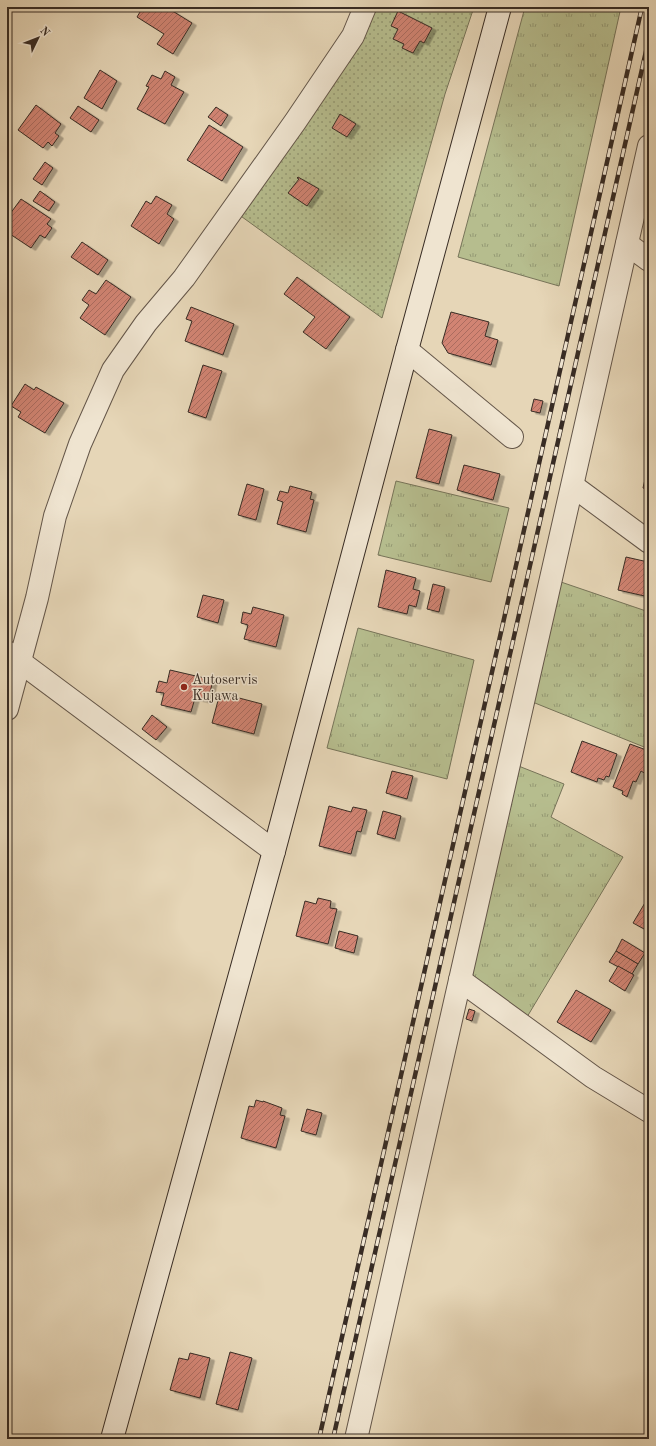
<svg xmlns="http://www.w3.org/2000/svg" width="656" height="1446" viewBox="0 0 656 1446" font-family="'Old Standard TT',serif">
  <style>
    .grass { fill: url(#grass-tufts); stroke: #777459 }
    .garden { fill: url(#garden-dots); stroke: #777459 }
    .building { fill: url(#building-hatch); stroke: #382c24; filter: url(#shadow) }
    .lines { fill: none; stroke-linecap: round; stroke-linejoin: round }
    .street-casing { stroke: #645649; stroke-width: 24 }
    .secondary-casing { stroke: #382c24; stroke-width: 24 }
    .street { stroke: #efe4d0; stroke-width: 22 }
    .secondary { stroke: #efe4d0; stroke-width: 22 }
    .rail-casing { stroke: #382c24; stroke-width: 4.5 }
    .rail { stroke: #efe4d0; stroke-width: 3; stroke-dasharray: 9; stroke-linecap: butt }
    .poi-dot { fill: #8f2418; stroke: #efe4d0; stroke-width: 1.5 }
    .labels { text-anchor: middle; stroke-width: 3; stroke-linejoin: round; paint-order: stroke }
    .poi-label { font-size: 14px; fill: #382c24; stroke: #efe4d0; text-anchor: start }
  </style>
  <defs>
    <pattern id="grass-tufts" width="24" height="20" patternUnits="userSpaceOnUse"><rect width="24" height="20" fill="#b6bd8e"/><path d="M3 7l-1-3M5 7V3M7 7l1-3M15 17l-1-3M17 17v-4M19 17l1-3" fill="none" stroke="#959a74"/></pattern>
    <pattern id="garden-dots" width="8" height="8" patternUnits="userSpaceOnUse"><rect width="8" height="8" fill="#b6bd8e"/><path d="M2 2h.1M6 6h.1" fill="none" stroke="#959a74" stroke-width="1.8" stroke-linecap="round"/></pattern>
    <pattern id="building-hatch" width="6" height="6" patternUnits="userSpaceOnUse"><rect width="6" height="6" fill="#d18473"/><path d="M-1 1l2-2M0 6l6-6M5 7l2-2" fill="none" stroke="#ab6c5e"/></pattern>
    <filter id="shadow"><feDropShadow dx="4.5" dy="2.5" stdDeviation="0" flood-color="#0004"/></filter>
  </defs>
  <rect width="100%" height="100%" fill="#e6d6b7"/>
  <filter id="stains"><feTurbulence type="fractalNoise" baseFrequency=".005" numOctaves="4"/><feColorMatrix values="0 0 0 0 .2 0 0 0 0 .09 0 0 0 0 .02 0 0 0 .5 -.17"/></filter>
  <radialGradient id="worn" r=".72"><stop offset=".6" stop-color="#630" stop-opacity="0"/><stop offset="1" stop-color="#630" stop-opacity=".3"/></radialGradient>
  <g class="grass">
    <polygon points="525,7 621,7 559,286 458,257"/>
    <polygon points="396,481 509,508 491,582 378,555"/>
    <polygon points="558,581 649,612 649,749 530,701"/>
    <polygon points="358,628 474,660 447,779 327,748"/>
    <polygon points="516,765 564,784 551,817 623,857 527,1017 472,976"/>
  </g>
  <polygon class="garden" points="374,7 474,7 445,94 382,318 238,214"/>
  <g class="building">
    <polygon points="143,7 166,7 192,23 173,54 157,44 164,34 137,17"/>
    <polygon points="398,11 432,28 424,43 420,41 413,53 402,48 404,44 393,39 398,29 391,26"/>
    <polygon points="100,70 117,81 102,109 84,98"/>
    <polygon points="165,71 175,77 171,85 184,92 165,124 137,109 149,87 146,86 152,75 161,79"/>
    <polygon points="36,105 61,124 55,133 59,136 52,146 48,142 43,148 18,130"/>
    <polygon points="78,106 99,120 91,132 70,118"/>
    <polygon points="216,107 228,115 221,126 208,117"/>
    <polygon points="340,114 356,124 347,137 332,128"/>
    <polygon points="209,125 243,147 222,181 187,160"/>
    <polygon points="45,162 53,168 42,185 33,179"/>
    <polygon points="298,177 319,189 307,206 288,193 299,179 297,178"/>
    <polygon points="40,191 55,202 49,211 33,201"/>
    <polygon points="156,196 172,205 167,214 174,219 159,244 131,226 146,201 151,204"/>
    <polygon points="21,199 51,219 47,224 52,228 45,238 40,235 31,248 7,232 7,218"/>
    <polygon points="82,242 108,260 98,275 71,257"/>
    <polygon points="297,277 350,317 326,349 303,332 315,317 284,294"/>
    <polygon points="106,280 131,297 105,335 80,318 89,305 82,300 89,290 96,294"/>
    <polygon points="191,307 234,324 223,355 185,341 192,321 186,319"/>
    <polygon points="451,312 489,322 485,336 498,340 491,365 448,353 442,343"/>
    <polygon points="203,365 222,371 206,418 188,412"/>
    <polygon points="25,384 34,390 36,387 64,403 45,433 18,417 21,412 11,406"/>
    <polygon points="534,399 543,401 540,413 531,411"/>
    <polygon points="429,429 452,435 439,484 416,478"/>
    <polygon points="649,462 649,490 643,488"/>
    <polygon points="464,465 500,474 493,500 457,490"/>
    <polygon points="247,484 264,489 256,520 238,515"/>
    <polygon points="290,486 312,492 310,499 314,500 306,532 277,524 283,502 277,500 280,491 288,493"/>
    <polygon points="626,557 648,562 649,559 649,597 618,590"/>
    <polygon points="386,570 416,578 413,589 420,591 416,607 409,605 407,614 378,607"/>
    <polygon points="433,584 445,587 439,612 427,609"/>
    <polygon points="203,595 224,600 218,623 197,617"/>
    <polygon points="253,607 284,615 276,647 244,639 248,625 241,623 243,612 251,614"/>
    <polygon points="170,670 213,680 208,701 195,698 191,712 161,705 164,693 156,692 159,681 167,683"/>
    <polygon points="220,693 262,704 254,734 212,723"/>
    <polygon points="152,715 167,727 156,740 142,729"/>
    <polygon points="582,741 617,754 609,777 606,776 604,780 598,778 597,782 571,772"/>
    <polygon points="630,744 649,751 649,766 646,774 641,771 636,782 633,781 627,797 622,794 623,791 613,787"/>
    <polygon points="392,771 413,776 407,799 386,793"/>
    <polygon points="329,806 351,812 353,807 367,810 361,832 357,831 351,854 319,846"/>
    <polygon points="383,811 401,816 395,839 377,834"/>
    <polygon points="649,896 649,934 645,932 646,930 633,923"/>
    <polygon points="318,898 331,901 330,908 337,909 328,944 296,936 305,901 316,904"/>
    <polygon points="339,931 358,936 354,953 335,948"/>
    <polygon points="622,939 645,953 638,964 616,951"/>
    <polygon points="616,951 638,964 632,974 609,962"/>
    <polygon points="618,966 634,975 625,991 609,981"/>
    <polygon points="576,990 611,1010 591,1042 557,1022"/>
    <polygon points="469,1009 475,1011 472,1021 466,1019"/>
    <polygon points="256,1100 263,1102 263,1101 282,1108 280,1115 285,1116 276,1148 241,1138 249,1106 254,1107"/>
    <polygon points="307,1109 322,1113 316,1135 301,1131"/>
    <polygon points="230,1352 252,1358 238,1410 216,1404"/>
    <polygon points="190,1353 210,1358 200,1398 170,1390 179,1358 188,1360"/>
  </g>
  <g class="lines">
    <g class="street-casing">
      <g id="street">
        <polyline points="627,244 649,260"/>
        <polyline points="407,350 512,437"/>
        <polyline points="573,486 649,542"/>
        <polyline points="7,652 274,851"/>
        <polyline points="7,709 37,598 55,516 80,444 113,370 146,323 184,278 295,122 353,36 365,7"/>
        <polyline points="460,980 593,1077 649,1111"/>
        <path d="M356,1439c96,-431 197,-861 293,-1293"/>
      </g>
    </g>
    <g class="secondary-casing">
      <polyline id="secondary" points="112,1439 274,851 407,350 500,7"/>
    </g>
    <use href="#street" class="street"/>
    <use href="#secondary" class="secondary"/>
    <g class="rail-casing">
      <g id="rail">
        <polyline points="319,1439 642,7"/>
        <polyline points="333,1439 649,38"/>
      </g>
    </g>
    <use href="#rail" class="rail"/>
  </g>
  <circle class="poi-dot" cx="184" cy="687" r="4"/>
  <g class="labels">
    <g class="poi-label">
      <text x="192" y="684">Autoservis<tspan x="192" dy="16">Kujawa</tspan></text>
    </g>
  </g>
  <rect width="656" height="1446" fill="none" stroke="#e6d6b7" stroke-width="24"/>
  <rect x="8" y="8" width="640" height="1430" fill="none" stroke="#382c24" stroke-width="2"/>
  <rect x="12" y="12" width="632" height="1422" fill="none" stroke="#382c24"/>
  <g transform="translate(38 38) rotate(47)" stroke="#efe4d0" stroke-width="3" paint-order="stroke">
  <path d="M0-3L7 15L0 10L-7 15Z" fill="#382c24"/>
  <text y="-6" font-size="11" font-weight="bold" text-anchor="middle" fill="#382c24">N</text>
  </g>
  <rect width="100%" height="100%" filter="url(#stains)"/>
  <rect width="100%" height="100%" fill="url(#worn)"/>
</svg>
